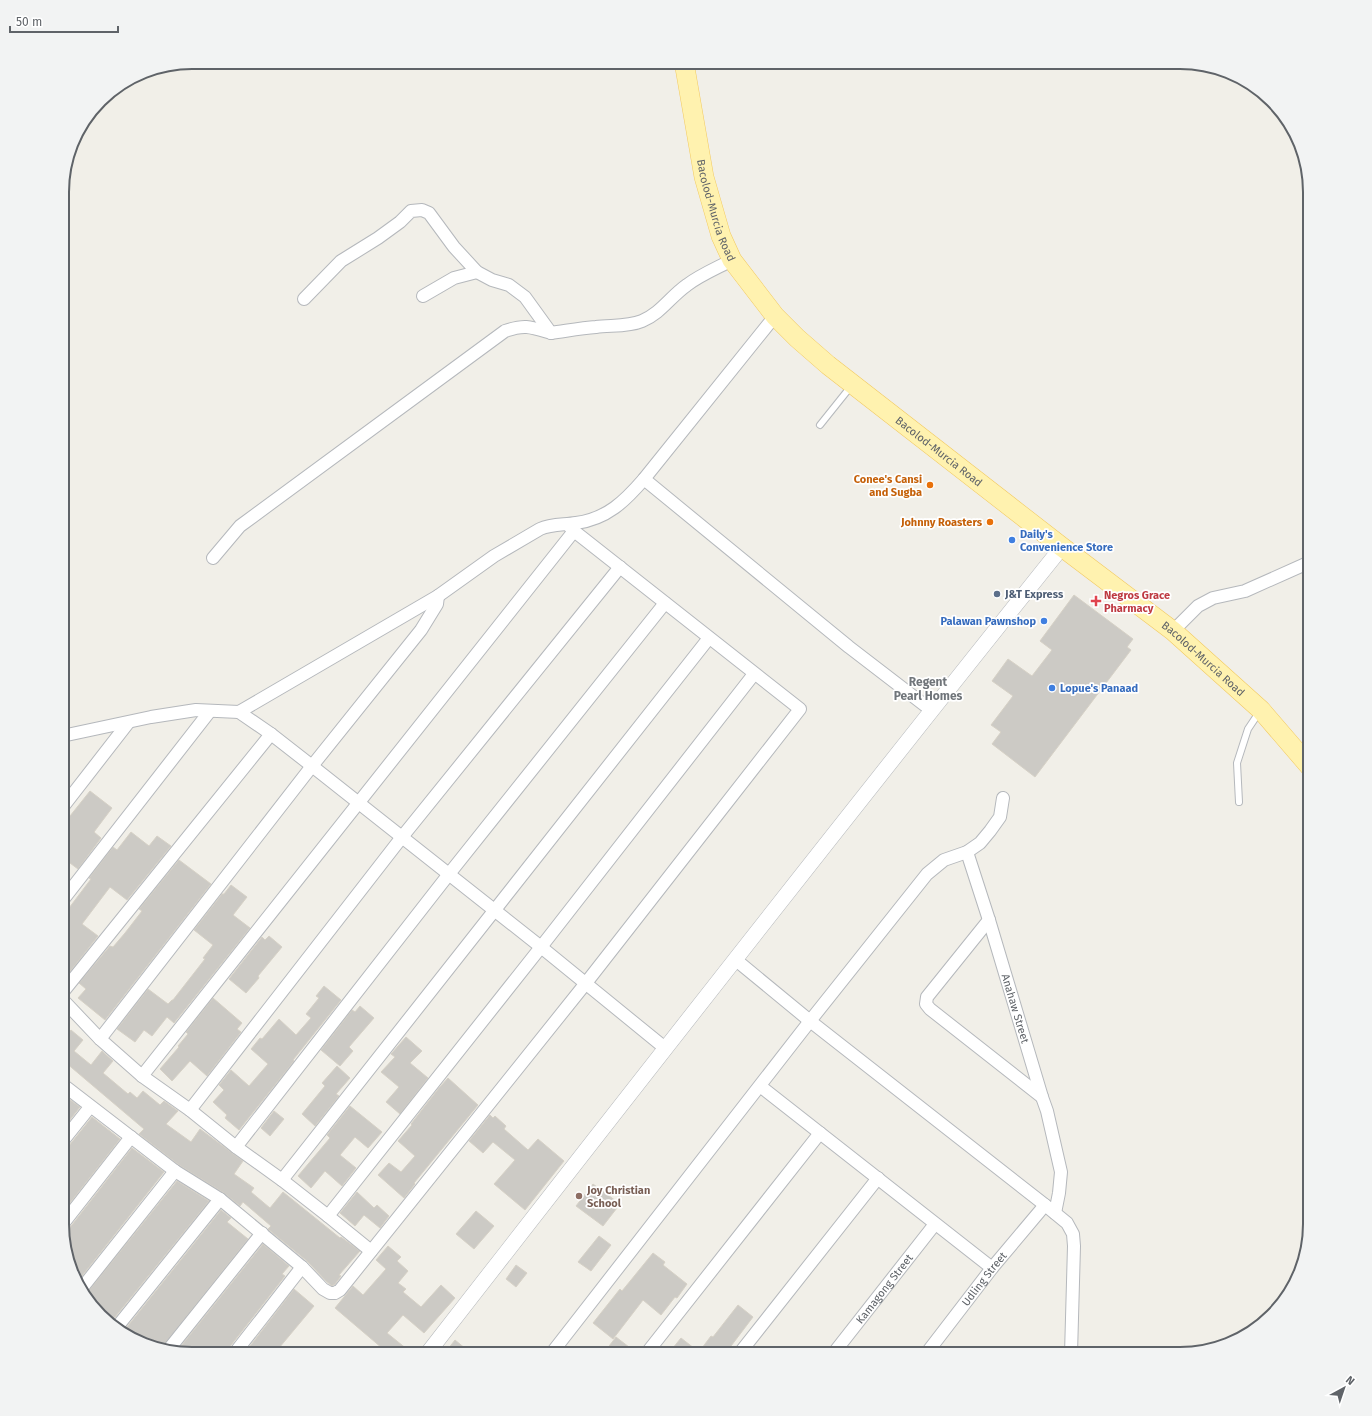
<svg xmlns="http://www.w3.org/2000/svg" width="1372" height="1416" viewBox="0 0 1372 1416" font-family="'Fira Sans',sans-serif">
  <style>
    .building { fill: #cccac5; stroke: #d6d1c6 }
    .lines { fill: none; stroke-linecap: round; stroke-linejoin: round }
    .service-casing { stroke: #b5b8bc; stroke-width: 8 }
    .minor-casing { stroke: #b5b8bc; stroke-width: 14 }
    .tertiary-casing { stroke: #b5b8bc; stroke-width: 16 }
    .primary-casing { stroke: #f2c960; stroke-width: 20 }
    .service { stroke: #fff; stroke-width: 6 }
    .minor { stroke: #fff; stroke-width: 12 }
    .tertiary { stroke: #fff; stroke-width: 15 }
    .primary { stroke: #fff2af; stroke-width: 19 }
    .food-dot { fill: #e8710a; stroke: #fff; stroke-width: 1.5 }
    .shop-dot { fill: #3f7fe0; stroke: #fff; stroke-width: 1.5 }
    .service-dot { fill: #5c6f8a; stroke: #fff; stroke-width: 1.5 }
    .health-dot { fill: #e0444e; stroke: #fff; stroke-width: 1.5 }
    .education-dot { fill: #8d6e63; stroke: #fff; stroke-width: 1.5 }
    .labels { text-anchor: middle; stroke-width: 3.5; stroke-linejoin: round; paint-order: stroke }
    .street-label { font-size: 11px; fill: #5f6368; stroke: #fff }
    .food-label { font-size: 11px; font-weight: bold; fill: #c56008; stroke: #fff; text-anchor: end }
    .shop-label { font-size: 11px; font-weight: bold; fill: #366cbe; stroke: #fff; text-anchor: start }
    .service-label { font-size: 11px; font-weight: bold; fill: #4e5e75; stroke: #fff; text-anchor: start }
    .health-label { font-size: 11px; font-weight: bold; fill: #be3a42; stroke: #fff; text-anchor: start }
    .education-label { font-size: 11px; font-weight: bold; fill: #785e54; stroke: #fff; text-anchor: start }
    .neighbourhood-label { font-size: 12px; font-weight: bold; fill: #70757a; stroke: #fff }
    .rim { fill: none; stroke: #5f6368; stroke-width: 2 }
  </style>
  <rect width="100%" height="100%" fill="#f1efe8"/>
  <g class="building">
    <polygon points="1074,595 1133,639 1127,647 1131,650 1035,777 992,744 1001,732 991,725 1013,696 992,681 1008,659 1032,676 1052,650 1040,641"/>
    <polygon points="90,791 112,808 94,832 101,838 78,869 62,857 62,826"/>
    <polygon points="131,832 149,846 157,836 171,846 127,900 110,887 82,924 98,936 68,974 62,970 62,923 69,914 66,912 91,879 89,878 113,847 117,850"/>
    <polygon points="179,860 211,884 105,1020 78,998 86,989 79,983 110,946 113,947 125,933 142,911 139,909"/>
    <polygon points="231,885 247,897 233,915 250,928 174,1023 167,1017 152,1036 144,1030 135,1042 117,1029 148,989 168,1004 172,1000 173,1000 205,959 203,958 213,945 194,930 222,894 224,894"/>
    <polygon points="269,936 282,947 258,976 259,978 246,993 229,979 262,937 265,940"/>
    <polygon points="324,986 341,1000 293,1060 294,1061 239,1130 225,1118 227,1115 213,1102 224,1090 219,1085 231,1070 249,1086 268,1064 251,1049 260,1038 262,1039 279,1019 296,1035 311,1018 306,1014 319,998 316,996"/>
    <polygon points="213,998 242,1023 237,1029 241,1032 207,1076 190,1061 172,1081 160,1069 179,1047 178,1046 188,1034 186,1032"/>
    <polygon points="360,1006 374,1018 349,1047 353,1051 340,1066 321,1050 352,1010 355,1012"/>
    <polygon points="71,1030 83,1040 74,1051 91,1065 102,1051 113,1061 103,1073 128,1094 130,1092 137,1098 143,1091 160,1105 164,1101 178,1111 166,1124 191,1142 200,1129 243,1161 234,1174 254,1188 251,1192 270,1208 283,1192 340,1238 341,1237 360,1251 339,1275 341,1276 335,1284 332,1286 326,1281 307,1261 268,1229 271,1226 243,1202 240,1206 224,1193 179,1165 139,1134 144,1129 65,1062 62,1066 62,1040"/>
    <polygon points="406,1037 422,1051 410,1063 428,1078 400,1114 386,1102 399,1087 381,1072 395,1057 391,1054"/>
    <polygon points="337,1066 350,1078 336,1094 339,1096 315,1126 302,1114 325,1086 322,1083"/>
    <polygon points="448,1078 478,1105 414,1183 415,1184 404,1198 378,1175 389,1163 401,1172 415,1156 398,1141 412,1125 411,1124 439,1088"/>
    <polygon points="62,1094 80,1107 62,1130"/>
    <polygon points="350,1106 382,1132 368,1148 355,1137 340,1155 356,1168 342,1186 325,1171 311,1188 298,1176 330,1138 327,1135"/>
    <polygon points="274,1111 284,1119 270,1136 261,1128"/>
    <polygon points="490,1115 493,1118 495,1116 506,1126 504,1129 528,1150 538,1139 564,1161 525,1210 494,1184 515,1160 493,1142 483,1153 469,1141"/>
    <polygon points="92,1117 120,1139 62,1213 62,1149 68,1147"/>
    <polygon points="132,1148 164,1172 78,1281 69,1266 63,1232 68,1230"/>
    <polygon points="177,1181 209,1201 111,1322 94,1309 86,1294"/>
    <polygon points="593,1184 620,1204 603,1226 576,1206"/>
    <polygon points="357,1192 374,1208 377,1205 389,1216 380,1228 364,1215 355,1226 340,1213"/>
    <polygon points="221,1210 231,1218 227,1222 248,1239 162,1347 135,1341 123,1332"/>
    <polygon points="476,1211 494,1226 474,1249 456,1234"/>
    <polygon points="599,1236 611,1245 591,1271 578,1262"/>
    <polygon points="263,1244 289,1266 282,1274 285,1276 228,1349 227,1354 192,1354 177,1351"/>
    <polygon points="388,1246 401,1257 397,1261 408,1271 398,1283 406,1289 403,1292 421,1307 441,1285 455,1298 424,1333 403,1315 387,1333 413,1354 389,1354 335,1308 353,1286 363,1295 386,1269 376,1260"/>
    <polygon points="653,1253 665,1262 663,1265 687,1284 677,1298 675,1297 661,1315 643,1300 613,1339 593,1323 620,1289 622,1291"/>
    <polygon points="516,1265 527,1273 516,1287 506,1279"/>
    <polygon points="294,1289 314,1306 274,1354 244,1354"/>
    <polygon points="738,1305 753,1317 725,1354 668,1354 681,1338 699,1352 711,1336 713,1337"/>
    <polygon points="616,1337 638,1354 603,1354"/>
    <polygon points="455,1340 472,1354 444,1354"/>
  </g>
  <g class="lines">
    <g class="service-casing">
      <g id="service">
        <polyline points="820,425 852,385"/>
        <polyline points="1239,802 1237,763 1248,729 1260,711"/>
      </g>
    </g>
    <g class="minor-casing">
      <g id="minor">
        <polyline points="423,296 454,278 477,272"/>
        <path d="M304,299l37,-38 37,-23 22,-16 11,-11 11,-1 7,3 25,34 23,25 15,8 17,5 16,12 26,36c15,-2 30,-5 45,-6 14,-2 32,0 46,-6 19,-8 28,-24 45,-36 13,-10 30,-17 45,-25"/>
        <polyline points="644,479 849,647 931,710"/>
        <path d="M213,558l27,-32 265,-195c20,-7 26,-4 46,2"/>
        <polyline points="1173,631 1198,606 1213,598 1245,591 1310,562"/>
        <polyline points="239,712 271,734 312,766 541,947 665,1048"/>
        <path d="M62,736l89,-19 45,-7 43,2 199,-116 56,-40 46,-27c11,-5 24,-4 36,-6 31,-4 49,-22 68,-44l131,-163"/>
        <polyline points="62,808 128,723"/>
        <path id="s1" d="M967,852l22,68 53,177 5,14 14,61 -2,21 -4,20"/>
        <polyline points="62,901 210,711"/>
        <polyline points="989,920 927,997 926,1004 930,1009 1042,1097"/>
        <polyline points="736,960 810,1021 1045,1205 1067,1223 1073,1234 1074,1246 1071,1354"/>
        <polyline points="62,993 271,734"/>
        <polyline points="62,999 100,1039 142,1076 190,1110 236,1147 282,1180 328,1216 371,1251"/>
        <polyline points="100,1039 312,766 421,630 437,604 438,596"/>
        <polyline points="142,1076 574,531"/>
        <polyline points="62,1084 175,1171 220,1199 302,1267 323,1289 330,1293 335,1293 340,1290 586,983 800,709 574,531 568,525"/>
        <polyline points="760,1086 992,1268"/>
        <polyline points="190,1110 402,837 620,567"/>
        <polyline points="62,1142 90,1107"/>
        <polyline points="236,1147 449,874 665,603"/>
        <polyline points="282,1180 709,638"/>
        <polyline points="328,1216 541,947 754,674"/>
        <polyline points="62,1225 131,1137"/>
        <polyline points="82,1288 175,1171"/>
        <polyline points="117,1327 220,1199"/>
        <polyline points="169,1349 262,1233"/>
        <polyline points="234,1354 302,1267"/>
        <polyline points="551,1354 810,1021 927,874 944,860 967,852 980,843 990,831 1000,817 1003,798"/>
        <polyline points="646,1354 820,1133"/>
        <polyline points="739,1354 878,1178"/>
        <path id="s2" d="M833,1354l102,-130"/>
        <path id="s3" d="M926,1354l66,-86 53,-63"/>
      </g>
    </g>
    <g class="tertiary-casing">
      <path id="tertiary" d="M427,1354c210,-270 421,-540 635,-807"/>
    </g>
    <g class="primary-casing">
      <g id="primary">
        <path id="s4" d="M684,62l20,115 17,59 11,24 43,56 22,22 31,27 234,182 111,84 88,79 49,57"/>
      </g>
    </g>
    <use href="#service" class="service"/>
    <use href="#minor" class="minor"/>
    <use href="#tertiary" class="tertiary"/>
    <use href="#primary" class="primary"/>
  </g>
  <g class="food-dot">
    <circle cx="930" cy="485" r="4"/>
    <circle cx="990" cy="522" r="4"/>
  </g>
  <g class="shop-dot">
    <circle cx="1012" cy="540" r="4"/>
    <circle cx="1044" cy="621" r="4"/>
    <circle cx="1052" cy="688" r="4"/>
  </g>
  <circle class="service-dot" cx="997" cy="594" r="4"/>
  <path class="health-dot" d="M1094 595h4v4h4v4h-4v4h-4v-4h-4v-4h4z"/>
  <circle class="education-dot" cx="579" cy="1196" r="4"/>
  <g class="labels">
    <g class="street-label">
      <text dy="4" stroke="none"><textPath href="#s4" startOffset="152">Bacolod-Murcia Road</textPath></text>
      <text dy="4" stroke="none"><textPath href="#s4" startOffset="488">Bacolod-Murcia Road</textPath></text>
      <text dy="4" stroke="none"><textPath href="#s4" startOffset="824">Bacolod-Murcia Road</textPath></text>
      <text dy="4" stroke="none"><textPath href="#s1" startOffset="164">Anahaw Street</textPath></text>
      <text dy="4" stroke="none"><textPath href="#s3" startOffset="95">Udling Street</textPath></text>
      <text dy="4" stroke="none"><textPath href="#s2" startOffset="83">Kamagong Street</textPath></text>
    </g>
    <g class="food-label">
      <text x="922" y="483">Conee's Cansi<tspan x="922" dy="13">and Sugba</tspan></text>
      <text x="982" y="526">Johnny Roasters</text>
    </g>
    <g class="shop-label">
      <text x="1020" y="538">Daily's<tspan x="1020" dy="13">Convenience Store</tspan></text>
      <text x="1036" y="625" text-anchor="end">Palawan Pawnshop</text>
      <text x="1060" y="692">Lopue's Panaad</text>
    </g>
    <g class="service-label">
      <text x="1005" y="598">J&amp;T Express</text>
    </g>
    <g class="health-label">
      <text x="1104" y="599">Negros Grace<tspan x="1104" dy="13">Pharmacy</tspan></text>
    </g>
    <g class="education-label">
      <text x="587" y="1194">Joy Christian<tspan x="587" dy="13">School</tspan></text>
    </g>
    <g class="neighbourhood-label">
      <text x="928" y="686">Regent<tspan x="928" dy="14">Pearl Homes</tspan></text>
    </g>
  </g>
  <path d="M0 0H1372V1416H0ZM192 69H1180A123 123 0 0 1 1303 192V1224A123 123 0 0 1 1180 1347H192A123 123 0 0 1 69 1224V192A123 123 0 0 1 192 69Z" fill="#f2f3f3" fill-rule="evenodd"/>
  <path class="rim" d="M192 69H1180A123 123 0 0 1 1303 192V1224A123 123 0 0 1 1180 1347H192A123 123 0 0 1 69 1224V192A123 123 0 0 1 192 69Z"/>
  <g transform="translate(1344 1388) rotate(40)" stroke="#ffffff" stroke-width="3" paint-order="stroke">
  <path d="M0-3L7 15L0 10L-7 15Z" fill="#5f6368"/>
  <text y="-6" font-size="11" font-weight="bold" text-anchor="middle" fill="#5f6368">N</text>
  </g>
  <path d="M10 26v6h108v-6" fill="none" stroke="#5f6368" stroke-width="2"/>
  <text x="16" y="26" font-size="12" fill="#5f6368" stroke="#ffffff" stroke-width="3" paint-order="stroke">50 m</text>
</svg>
